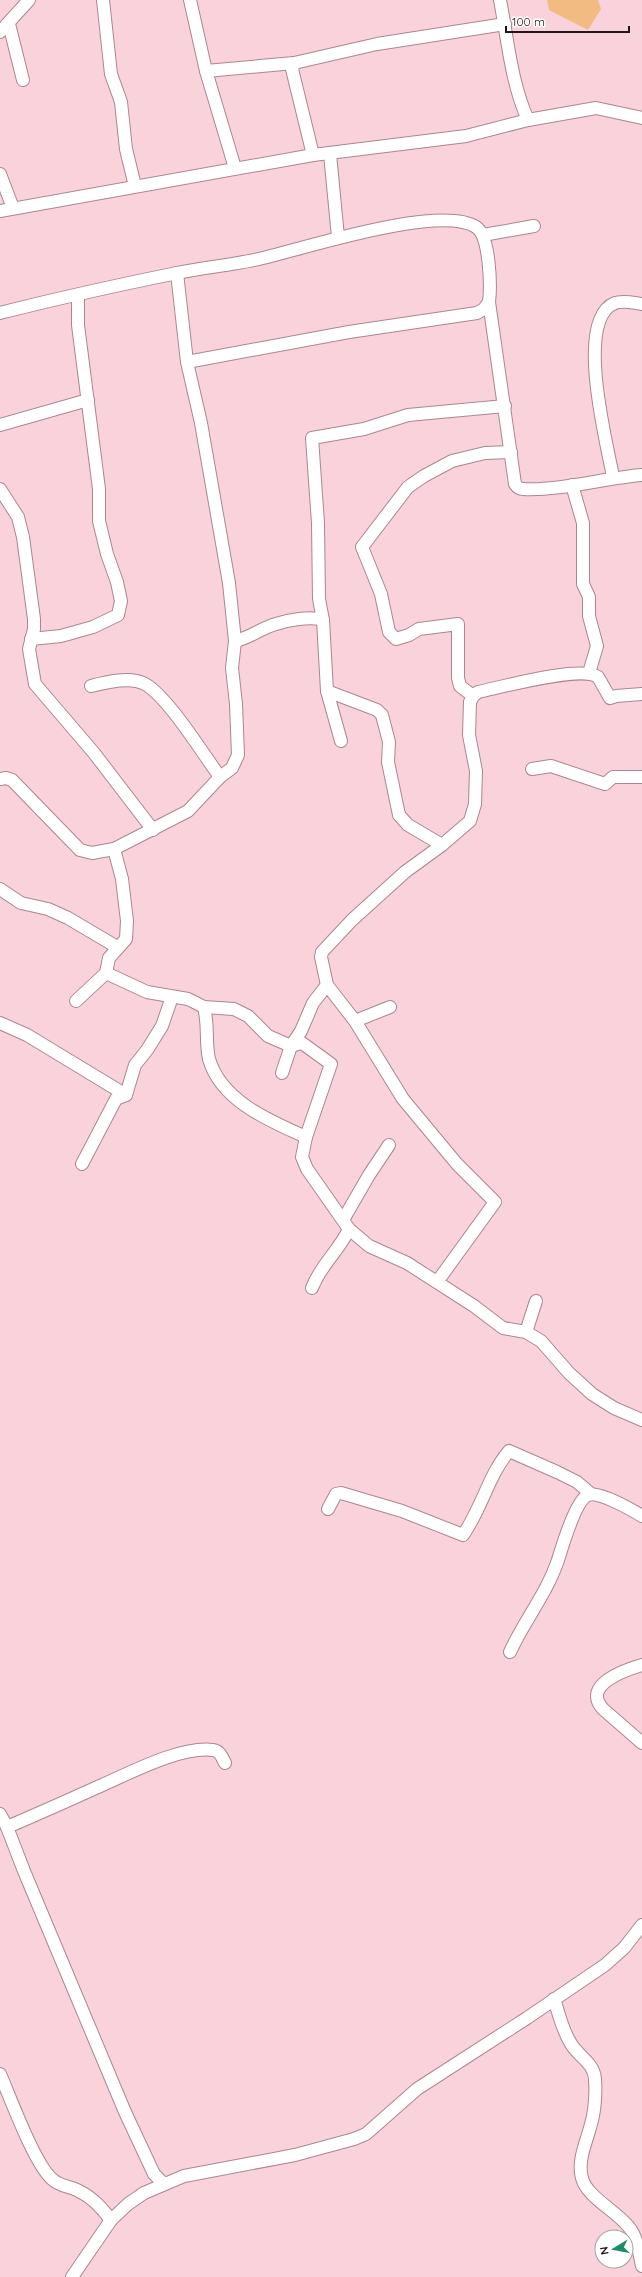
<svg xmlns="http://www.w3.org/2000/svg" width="642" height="2277" viewBox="0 0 642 2277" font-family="Quicksand,sans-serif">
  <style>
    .green { fill: #f2bb81 }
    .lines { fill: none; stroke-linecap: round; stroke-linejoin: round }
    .minor-casing { stroke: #aa8790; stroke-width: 14 }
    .minor { stroke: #fff; stroke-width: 12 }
  </style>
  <rect width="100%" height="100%" fill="#f9d2dc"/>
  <polygon class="green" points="547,0 598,0 601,9 588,30 549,10"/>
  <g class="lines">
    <g class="minor-casing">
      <g id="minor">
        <polyline points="103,0 111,74 121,102 126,149 135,186"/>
        <polyline points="190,0 206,71 235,168"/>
        <path d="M500,0c8,41 11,82 28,120"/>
        <polyline points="9,24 23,80"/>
        <polyline points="0,32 29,0"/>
        <polyline points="206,71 294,63"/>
        <polyline points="330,154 338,237"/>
        <polyline points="313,155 292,69 294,63 377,44 505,24"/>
        <polyline points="0,174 13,208"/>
        <polyline points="0,211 313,155 466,136 528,120 596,108 642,118"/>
        <polyline points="483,235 534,226"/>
        <path d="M0,313c59,-15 118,-28 177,-40 29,-6 58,-8 86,-15 43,-10 177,-54 213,-31 14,9 15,59 13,75l26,182c2,3 4,5 8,5 36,2 82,-11 119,-14"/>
        <polyline points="187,362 349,332 477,313 484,309 489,302"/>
        <polyline points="0,425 88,400"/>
        <path d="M613,477c-6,-34 -39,-158 2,-174 8,-3 19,0 27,1"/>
        <polyline points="572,485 583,523 583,584 589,597 589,616 597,646 589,673"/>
        <polyline points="0,489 18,517 23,537 34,619 34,629 29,649 35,684 94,753 153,830"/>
        <polyline points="31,639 61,636 93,627 118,615 121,601 117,582 107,554 99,521 99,489 78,325 78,295"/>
        <path d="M235,641c15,-3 26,-13 41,-17 12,-4 34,-8 47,-4"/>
        <path d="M91,686c15,-4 40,-10 54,-2 23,13 58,70 75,93"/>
        <polyline points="327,691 377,710 382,715 389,742 388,762 399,815 408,825 442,845"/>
        <polyline points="473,696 460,686 458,678 458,624 419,629 409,635 396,639 389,632 381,594 362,547 408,487 424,476 452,461 485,453 511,452"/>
        <polyline points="341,741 327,691 323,620 319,599 318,523 312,438 364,429 408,415 505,406"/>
        <polyline points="532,769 551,766 605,784 613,777 642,777"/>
        <polyline points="0,779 6,778 12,780 80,850 92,853 114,849 188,811 220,777 232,768 238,755 236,704 232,668 235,641 229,583 201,423 187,362 177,273"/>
        <polyline points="114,849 122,879 127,921 126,939 109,958 106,973 147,992 188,999 204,1007 234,1009 248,1016 268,1036 291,1046 282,1073"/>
        <polyline points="0,889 21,903 48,909 68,918 117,947"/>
        <path d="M327,985l-6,-28 1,-5 30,-32 53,-48 37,-27 28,-24 5,-17 1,-33 -7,-36 1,-33 3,-6 5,-4c24,-5 103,-27 120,-15l12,21 6,-2 26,-2"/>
        <polyline points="76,1001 106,973"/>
        <path d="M204,1007c5,20 1,34 5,52 12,42 61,62 97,78"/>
        <polyline points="355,1021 390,1007"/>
        <polyline points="0,1023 27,1035 126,1095"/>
        <polyline points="82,1164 116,1099 126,1095 135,1065 147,1050 162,1026 172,997"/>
        <polyline points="343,1220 369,1175 389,1145"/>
        <polyline points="437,1282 495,1202 457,1164 403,1099 355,1021 327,985 313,1003 301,1031 291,1046 302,1043 331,1064 306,1137 302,1157 307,1169 349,1229 369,1246 407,1263 474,1306 503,1328 526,1332 541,1341 569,1373 592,1394 614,1408 642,1420"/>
        <path d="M312,1288c9,-24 27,-37 37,-59"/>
        <polyline points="526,1332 536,1301"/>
        <path d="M328,1509l8,-15 5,-1 61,18 61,24c19,-27 25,-59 46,-84l48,21 20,10 14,12"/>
        <path d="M510,1652c14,-31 37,-59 48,-92 4,-13 18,-60 30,-65 11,-4 44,15 54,21"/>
        <path d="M642,1665c-17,5 -61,20 -39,44l39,34"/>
        <polyline points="0,1814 7,1827 24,1871 125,2112 154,2174 164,2184"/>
        <path d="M7,1827c31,-13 62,-27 93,-41 30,-13 80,-40 113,-36 7,1 9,7 12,13"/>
        <path d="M554,1999c5,15 8,30 16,43 7,14 24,20 25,37 1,13 0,32 -4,45 -4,17 -14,36 -9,54 4,18 34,33 46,48 9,10 11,26 14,40"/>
        <path d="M0,2074c11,25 34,89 52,105 7,7 16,7 25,11 15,7 24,17 34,30"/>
        <polyline points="72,2277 111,2220 128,2204 144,2193 184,2176 295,2155 354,2139 366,2134 417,2089 527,2018 605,1965 624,1948 642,1925"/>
      </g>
    </g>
    <use href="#minor" class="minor"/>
  </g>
  <g transform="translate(614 2249) rotate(260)"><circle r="19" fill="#ffffff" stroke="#a7a2a3"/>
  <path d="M0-3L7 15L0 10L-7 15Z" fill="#1e8b69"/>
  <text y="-6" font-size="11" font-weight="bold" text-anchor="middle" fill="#231619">N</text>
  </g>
  <path d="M506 26v6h123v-6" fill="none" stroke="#231619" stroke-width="2"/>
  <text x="512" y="26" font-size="12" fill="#231619" stroke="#ffffff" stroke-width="3" paint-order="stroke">100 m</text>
</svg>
